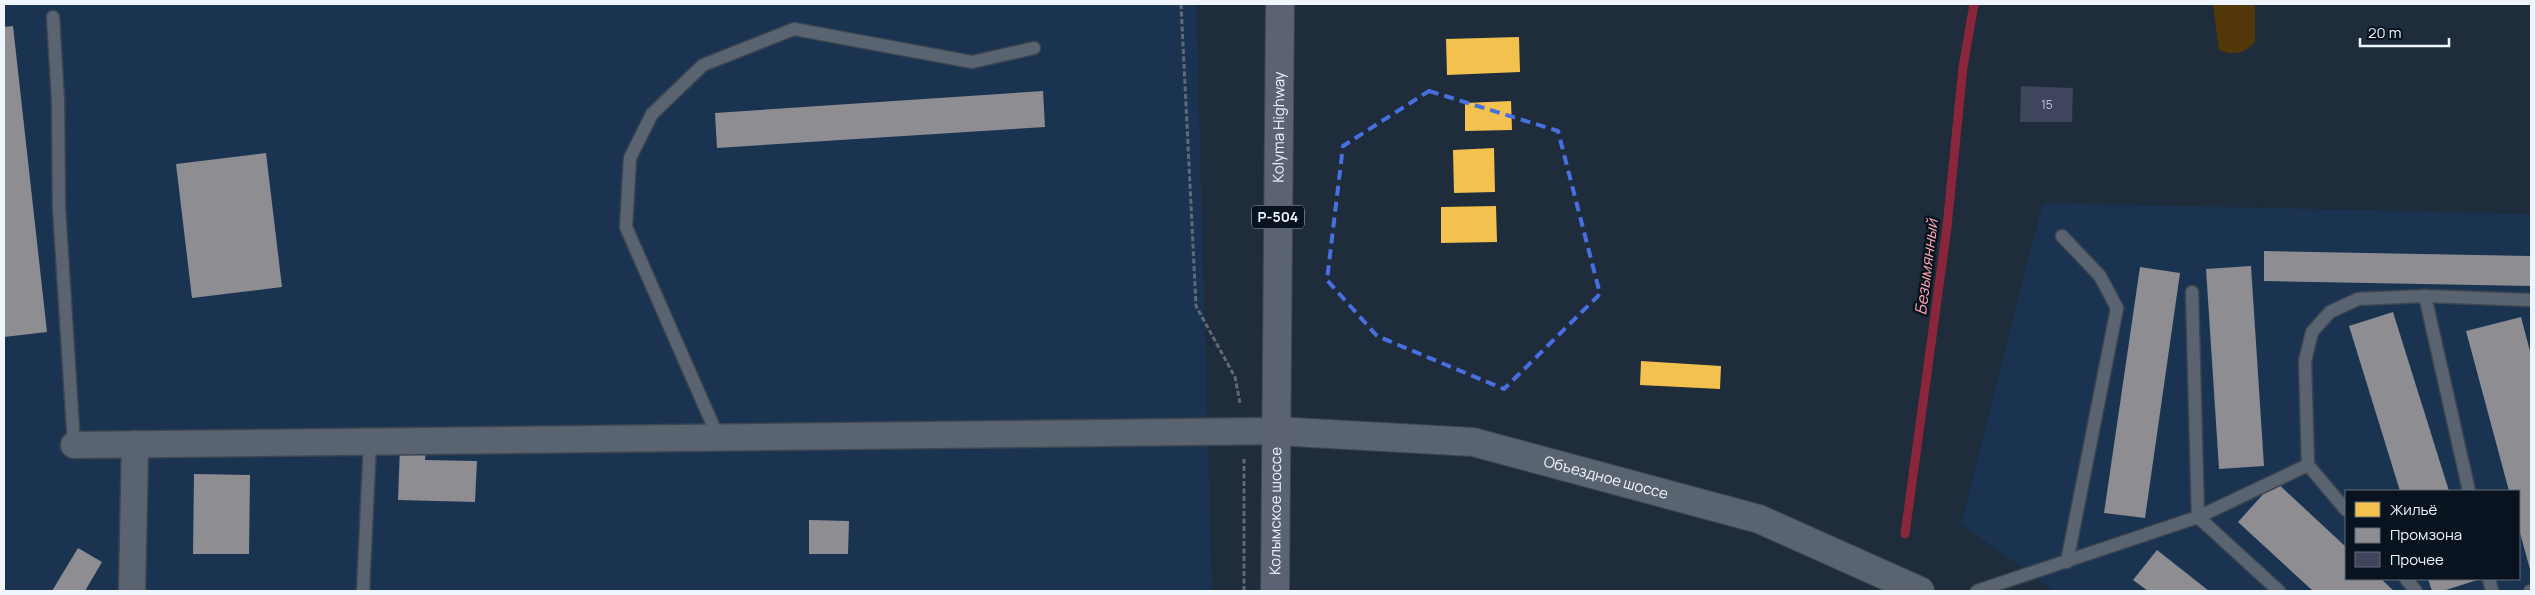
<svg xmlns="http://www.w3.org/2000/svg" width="2535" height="595" viewBox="0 0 2535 595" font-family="Manrope,sans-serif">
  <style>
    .built { fill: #1a3351; fill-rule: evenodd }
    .green { fill: #523808 }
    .homes { fill: #f2c14e }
    .industry { fill: #8d8d92 }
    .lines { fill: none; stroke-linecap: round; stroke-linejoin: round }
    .stream { stroke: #89263b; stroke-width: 9 }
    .building { fill: #3f455c }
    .lane-casing { stroke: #3d4650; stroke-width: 15 }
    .street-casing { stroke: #3d4650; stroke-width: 29 }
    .secondary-casing { stroke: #3d4650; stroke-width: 30 }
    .highway-casing { stroke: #3d4650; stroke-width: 30 }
    .path { stroke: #606a75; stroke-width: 3; stroke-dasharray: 5 2.5; stroke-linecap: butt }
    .lane { stroke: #5a6470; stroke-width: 12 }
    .street { stroke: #5a6470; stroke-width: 26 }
    .secondary { stroke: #5a6470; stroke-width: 28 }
    .highway { stroke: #5b6271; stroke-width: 28 }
    .marked { fill: none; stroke: #476fdf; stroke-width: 4; stroke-dasharray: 10 6; stroke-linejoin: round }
    .labels { text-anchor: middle; stroke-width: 5; stroke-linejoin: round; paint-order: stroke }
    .number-label { font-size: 12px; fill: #c3c9d4 }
    .shield { fill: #09131f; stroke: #aab1ba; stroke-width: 1 }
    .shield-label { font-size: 14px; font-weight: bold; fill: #eff5fc }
    .street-label { font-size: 15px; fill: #eff5fc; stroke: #09131f }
    .water-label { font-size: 16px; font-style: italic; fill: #ffa6ad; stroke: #09131f }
  </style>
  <rect width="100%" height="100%" fill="#1f2c3b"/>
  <g class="built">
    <polygon points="4,4 1196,4 1212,591 4,591"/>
    <path d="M2043,203l488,11v377h-477l-93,-67zM2346,491h173v88h-173z"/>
  </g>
  <path class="green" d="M2213,4h42v38c-12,12 -20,14 -36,8z"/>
  <g class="homes">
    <polygon points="1519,37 1520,72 1447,75 1446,39"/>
    <polygon points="1511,101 1512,130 1465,131 1465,103"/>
    <polygon points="1494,148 1495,192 1454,193 1453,150"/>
    <polygon points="1496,206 1497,242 1441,243 1441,207"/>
    <polygon points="1641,361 1721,366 1720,389 1640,385"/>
  </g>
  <g class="industry">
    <polygon points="13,26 47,332 4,337 4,27"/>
    <polygon points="1043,91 1045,127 717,148 715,113"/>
    <polygon points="266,153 282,287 192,298 176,164"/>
    <polygon points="2264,251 2531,256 2531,286 2264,281"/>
    <polygon points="2251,266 2264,466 2219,469 2206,269"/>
    <polygon points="2140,267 2180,273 2145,518 2104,513"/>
    <polygon points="2393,312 2449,491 2400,491 2349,326"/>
    <polygon points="2521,317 2531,355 2531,573 2519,529 2519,491 2509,491 2466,331"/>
    <polygon points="400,447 426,448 425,460 477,461 475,502 398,500"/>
    <polygon points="194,474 250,475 249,554 193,554"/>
    <polygon points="2275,481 2346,547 2346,579 2381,579 2394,591 2313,591 2238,522"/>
    <polygon points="809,520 849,521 848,554 809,554"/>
    <polygon points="78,548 102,562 85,591 52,591"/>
    <polygon points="2157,550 2209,591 2148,591 2133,580"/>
    <polygon points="2428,579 2476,579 2477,580 2443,591 2432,591"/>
  </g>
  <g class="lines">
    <polyline class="stream" points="1905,534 1947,227 1963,67 1974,4"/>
  </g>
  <polygon class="building" points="2021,86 2073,88 2072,122 2020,122"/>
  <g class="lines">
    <g class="lane-casing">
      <g id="lane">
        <polyline points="53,17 58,100 59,208 74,445"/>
        <polyline points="2062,236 2100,276 2117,308 2067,562"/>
        <polyline points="2192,292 2198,517 2279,591"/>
        <polyline points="2425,296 2469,491"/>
        <polyline points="719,439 626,227 630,158 652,114 703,65 794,29 972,62 1034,48"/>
        <polyline points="2346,510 2308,465 2305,361 2312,332 2330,312 2358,299 2425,296 2531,300"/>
        <polyline points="2406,579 2416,591"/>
        <polyline points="2489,579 2492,591"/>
        <polyline points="363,591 370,442"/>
        <polyline points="1977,591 2198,517 2308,465"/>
        <polyline points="2530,591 2531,591"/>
      </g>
    </g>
    <g class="street-casing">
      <g id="street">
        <polyline points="74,445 1275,431"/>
        <polyline points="132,591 135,444"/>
      </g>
    </g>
    <g class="secondary-casing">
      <g id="secondary">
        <path id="s1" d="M1275,431l198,11 286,77 161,72"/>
      </g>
    </g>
    <g class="highway-casing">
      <g id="highway">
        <path id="s2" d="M1275,591l5,-587"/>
      </g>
    </g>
    <g class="path">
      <polyline points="1181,4 1196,306 1235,377 1240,403"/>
      <polyline points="1244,591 1244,459"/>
    </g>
    <use href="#lane" class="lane"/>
    <use href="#street" class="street"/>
    <use href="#secondary" class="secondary"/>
    <use href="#highway" class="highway"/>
  </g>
  <path class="marked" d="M1429,91l129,40 42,163 -96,95 -127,-53 -50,-56 16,-134z"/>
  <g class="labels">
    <g class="number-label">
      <text x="2047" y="109">15</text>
    </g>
    <rect class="shield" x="1252" y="205.5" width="52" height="23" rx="4"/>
    <g class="shield-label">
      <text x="1278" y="222">Р-504</text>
    </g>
    <g class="street-label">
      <text dy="5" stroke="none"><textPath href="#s2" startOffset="464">Kolyma Highway</textPath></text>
      <text dy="5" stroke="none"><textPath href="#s1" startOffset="336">Объездное шоссе</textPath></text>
      <text dy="5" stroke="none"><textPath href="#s2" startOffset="80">Колымское шоссе</textPath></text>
    </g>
    <g class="water-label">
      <text transform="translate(1926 267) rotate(-83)" y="6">Безымянный</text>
    </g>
  </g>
  <rect width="2535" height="595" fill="none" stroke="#eff5fc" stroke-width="10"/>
  <rect x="2345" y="490" width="175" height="90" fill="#09131f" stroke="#656d77"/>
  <rect x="2355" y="502" width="25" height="15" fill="#f2c14e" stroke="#656d77"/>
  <text x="2390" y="515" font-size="15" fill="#eff5fc">Жильё</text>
  <rect x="2355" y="528" width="25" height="15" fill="#8d8d92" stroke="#656d77"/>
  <text x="2390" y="540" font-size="15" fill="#eff5fc">Промзона</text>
  <rect x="2355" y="552" width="25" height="15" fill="#3f455c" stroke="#656d77"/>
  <text x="2390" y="565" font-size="15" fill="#eff5fc">Прочее</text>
  <path d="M2360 38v8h89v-8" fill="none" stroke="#eff5fc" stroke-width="2.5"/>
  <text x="2368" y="38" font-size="15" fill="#eff5fc" stroke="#09131f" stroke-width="4" paint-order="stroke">20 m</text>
</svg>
